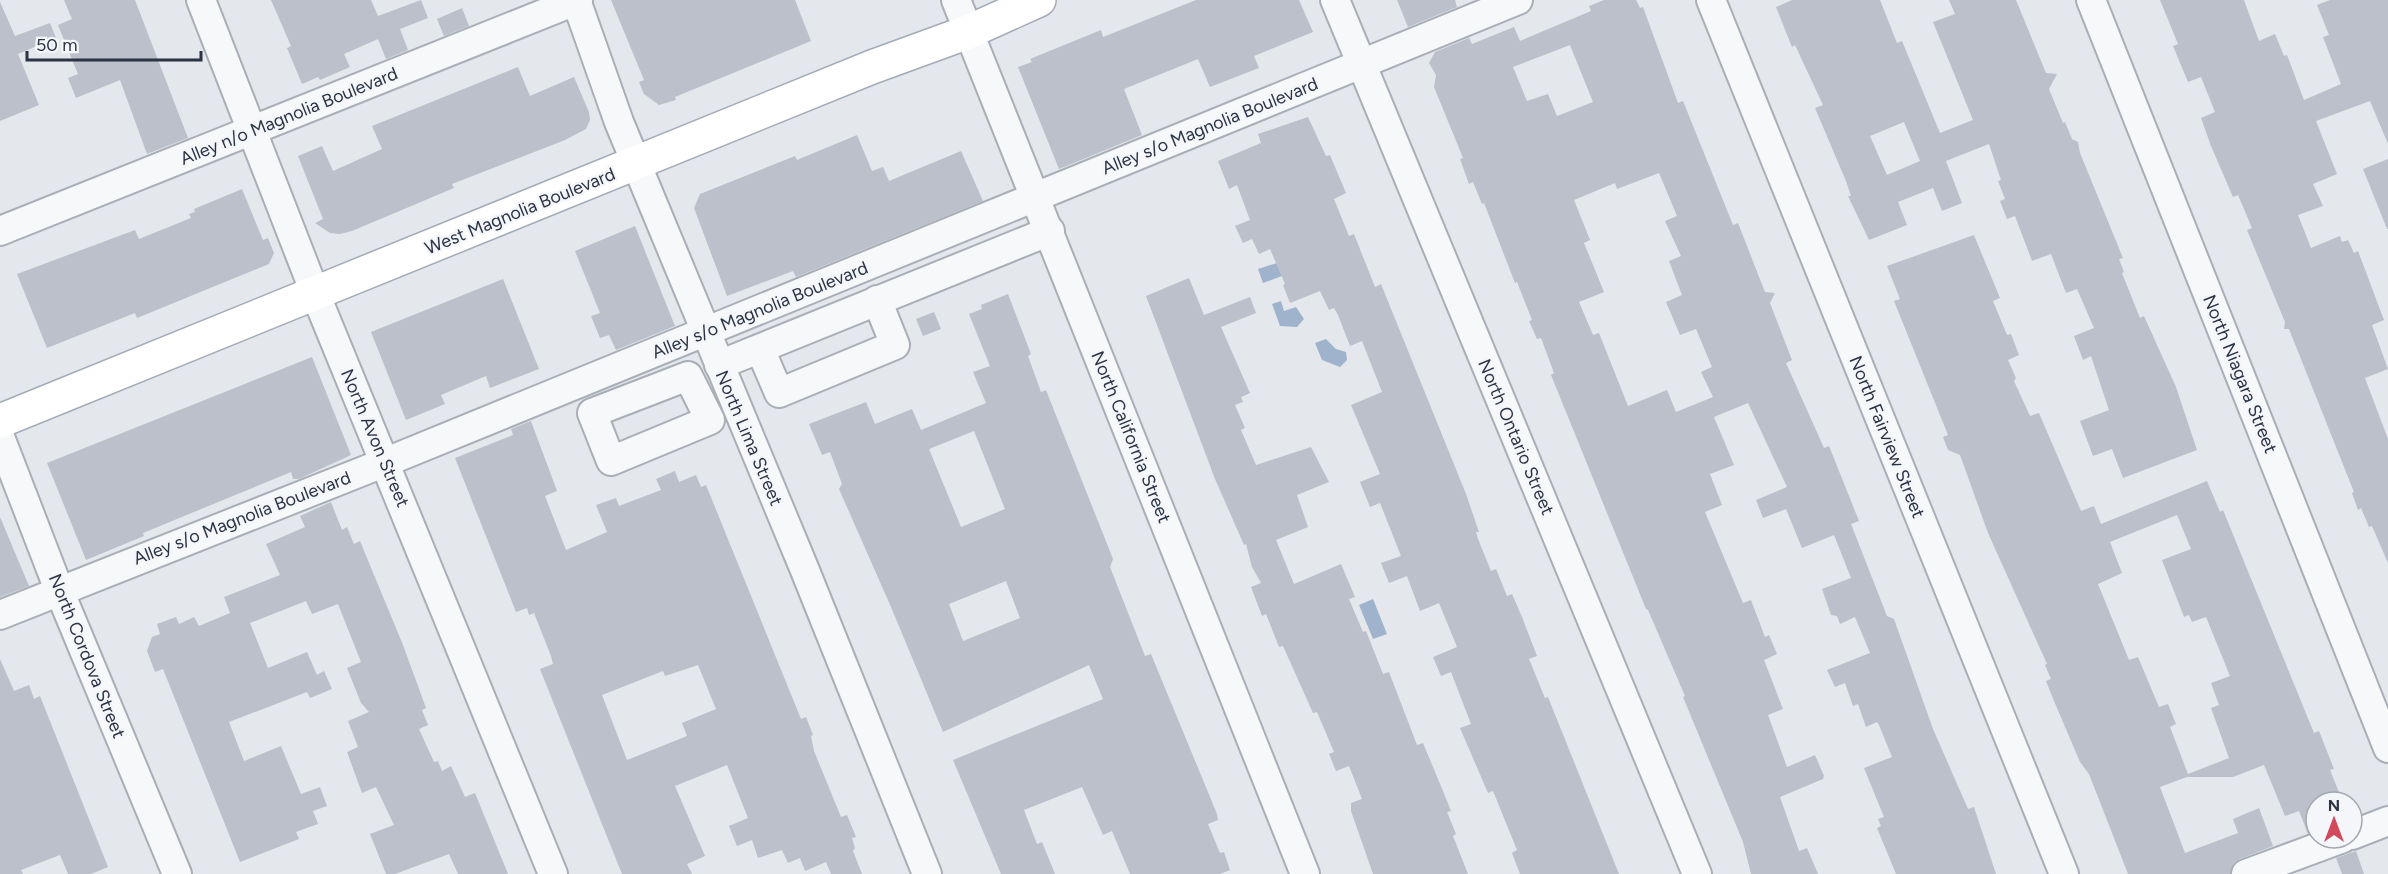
<svg xmlns="http://www.w3.org/2000/svg" width="2388" height="874" viewBox="0 0 2388 874" font-family="Figtree,sans-serif">
  <style>
    .water { fill: #9fb4cc }
    .building { fill: #bbc0ca; fill-rule: evenodd }
    .lines { fill: none; stroke-linecap: round; stroke-linejoin: round }
    .minor-casing { stroke: #a9aeb7; stroke-width: 32 }
    .major-casing { stroke: #a3abb8; stroke-width: 36 }
    .minor { stroke: #f7f8fa; stroke-width: 28 }
    .major { stroke: #fff; stroke-width: 33 }
    .labels { text-anchor: middle; stroke-width: 5; stroke-linejoin: round; paint-order: stroke }
    .street-label { font-size: 18px; fill: #2b3445; stroke: #f4f6f9 }
  </style>
  <rect width="100%" height="100%" fill="#e4e7ec"/>
  <g class="water">
    <polygon points="1283,261 1287,274 1263,283 1258,269"/>
    <polygon points="1281,301 1284,311 1296,307 1304,319 1297,327 1280,326 1272,304"/>
    <polygon points="1326,339 1336,349 1346,352 1347,360 1340,367 1322,360 1315,343"/>
    <polygon points="1373,599 1387,634 1373,639 1359,605"/>
  </g>
  <g class="building">
    <polygon points="64,0 135,0 188,138 147,154 120,80 76,98 68,78 78,74 58,25 72,19"/>
    <polygon points="271,0 371,0 378,16 421,0 428,18 400,29 408,50 386,59 378,39 344,54 350,67 320,80 318,77 302,84 287,48 291,46"/>
    <polygon points="611,0 795,0 811,41 675,97 676,100 659,105 644,94 639,82 644,80"/>
    <polygon points="1196,0 1299,0 1313,32 1254,56 1259,68 1210,87 1198,59 1124,89 1142,135 1059,169 1018,67 1032,62 1030,59 1101,30 1103,37"/>
    <polygon points="1397,0 1455,0 1457,7 1408,27"/>
    <path d="M1604,0h32l4,8 3,-1 35,96 5,-2 50,124 5,-2 27,69 10,1 -5,10 22,57 -6,3 38,85 5,-2 30,75 -8,3 36,92 7,3 39,110 35,80 6,-2 22,67h-100l-19,-46 4,-2 -3,-7 6,-2 -20,-49 28,-11 -13,-32 -2,-3 -11,5 -8,-23 -5,2 -8,-23 -10,4 -8,-17 43,-17 -15,-36 -15,7 -3,-8 -6,-1 -9,-26 29,-11 -17,-43 -32,13 -16,-39 -23,9 -7,-18 31,-13 -39,-84 -34,14 20,48 -24,9 12,31 -17,7 38,91 8,-3 14,37 4,-2 8,19 -13,6 19,49 -15,6 19,52 28,-12 9,21 -1,3 -43,18 19,54 8,-3 11,26h-67l-8,-32 -60,-145 2,-1 -37,-86 -2,-1 -95,-234 3,-2 -13,-35 -4,1 -8,-18 3,-1 -15,-38 -2,1 -31,-80 -2,1 -9,-22 -4,2 -9,-25 3,-1 -29,-71 2,-12 -7,-12 6,-11 34,-14 3,6 42,-17 6,14 71,-30 -2,-5zM1570,45l23,57 -36,14 -9,-22 -21,7 -14,-34zM1659,173l18,43 -12,5 16,35 -12,5 13,34 -16,7 14,33 16,-6 16,38 -11,5 12,25 -37,15 -9,-22 -39,16 -29,-73 -6,2 -14,-33 25,-10 -20,-49 6,-3 -16,-40 41,-17 2,6z"/>
    <path d="M1792,0h88l17,43 5,-2 38,92 33,-13 -40,-98 22,-8 -6,-14h67l30,73 11,1 -8,15 14,34 2,-1 7,17 6,3 2,11 43,105 -4,1 5,13 -2,1 18,45 4,-2 32,71 21,63 -74,28 -11,-29 -19,7 -13,-35 29,-11 -18,-54 -8,4 -9,-24 20,-8 -17,-39 -11,4 -15,-39 -19,7 -17,-45 -8,3 -7,-18 5,-2 -7,-18 3,-1 -12,-36 -43,17 16,42 -20,8 -9,-23 -35,14 9,23 -38,15 -21,-44h3l-5,-15 -31,-73 8,-3 -28,-60 -3,2 -16,-40zM1904,122l16,39 -33,14 -17,-39z"/>
    <polygon points="2160,0 2244,0 2259,41 2275,34 2284,56 2287,55 2304,100 2341,84 2323,37 2329,35 2317,5 2330,0 2388,0 2388,144 2370,101 2316,121 2337,174 2313,184 2323,206 2298,215 2311,248 2340,236 2342,242 2348,240 2354,253 2358,251 2384,320 2372,325 2388,369 2365,378 2388,439 2388,563 2372,526 2369,527 2361,508 2358,510 2352,493 2354,492 2289,329 2284,329 2285,322 2247,230 2252,228 2238,195 2233,197 2211,146 2201,118 2215,112 2201,77 2188,82 2173,46 2178,44"/>
    <polygon points="0,2 15,36 50,23 56,38 18,54 39,105 0,121"/>
    <polygon points="462,8 469,26 444,36 437,19"/>
    <polygon points="518,67 530,96 574,77 589,112 590,120 586,129 565,140 452,184 454,188 352,231 340,234 330,233 315,223 323,219 298,156 322,146 333,171 382,149 372,126"/>
    <polygon points="1308,117 1326,156 1330,155 1346,193 1334,199 1349,236 1354,234 1375,287 1381,284 1466,494 1479,532 1476,532 1478,539 1491,571 1496,569 1507,596 1512,594 1522,617 1537,656 1529,659 1545,698 1548,697 1619,874 1520,874 1512,853 1517,850 1493,791 1488,793 1460,728 1471,724 1451,672 1441,676 1433,657 1457,647 1439,603 1420,611 1407,576 1389,583 1381,563 1401,556 1380,503 1370,507 1360,482 1380,474 1351,405 1382,392 1362,341 1350,346 1338,315 1334,308 1329,310 1320,291 1290,303 1283,285 1285,284 1270,249 1259,254 1252,239 1243,243 1235,226 1250,220 1237,185 1229,189 1218,161 1261,143 1258,134"/>
    <polygon points="857,135 872,171 883,167 889,181 961,151 983,201 796,277 793,271 727,296 694,208 700,194 795,156 797,160"/>
    <polygon points="2388,159 2388,229 2387,229 2363,169"/>
    <polygon points="242,189 263,240 268,238 274,253 269,264 137,318 135,313 47,348 17,274 135,230 139,239 191,218 189,214 195,212 194,209"/>
    <polygon points="635,226 675,326 616,350 609,335 600,338 591,316 600,313 575,251"/>
    <path d="M1974,235l26,63 -7,3 14,34 4,-1 8,21 -11,5 8,18 -2,3 16,35 9,-3 42,98 13,-5 7,18 106,-43 13,31 3,-2 91,223 5,-2 15,38 -4,1 13,32h-27v28l-8,4 -9,-23 -14,5 -21,-51 -31,12h-46l-27,10 25,66 53,-20 -5,-14 26,-11 14,38 -33,13 -7,5 -3,10h-102l-39,-100 -9,-12 -26,-61 -8,-20 5,-2 -6,-14 2,-1 -59,-131 -28,-78 -12,-5 -5,-13 5,-2 -54,-134 6,-2 -13,-33zM2177,515l14,34 -29,11 22,57 5,-2 3,7 14,-5 24,59 -19,7 8,22 -8,3 18,50 -41,16 -18,-47 6,-3 -8,-20 -9,3 -21,-50 -9,3 -31,-76 24,-11 -12,-31z"/>
    <polygon points="1189,278 1204,315 1250,297 1256,313 1221,327 1250,393 1241,397 1243,402 1235,405 1245,428 1241,430 1256,465 1311,447 1329,482 1297,495 1308,527 1276,540 1294,584 1341,564 1355,597 1349,599 1363,632 1366,631 1383,674 1389,672 1417,745 1423,743 1443,791 1451,811 1447,812 1456,834 1453,836 1468,874 1373,874 1351,811 1351,803 1362,799 1349,766 1336,771 1329,754 1334,752 1317,712 1313,713 1283,646 1279,647 1266,614 1262,616 1251,587 1261,583 1252,567 1246,544 1244,545 1215,479 1146,296"/>
    <polygon points="503,279 539,369 490,388 486,376 441,395 445,404 406,420 371,332"/>
    <path d="M1008,294l23,60 -3,2 13,36 5,-2 67,169 -3,8 35,89 6,-2 66,160 1,6 -10,4 12,29 4,-1 6,18 -10,4h-90l-18,-43 -9,4 -21,-48 -58,23 13,34 5,-2 13,32h-54l-48,-114 150,-61 -14,-34 -146,67 -52,-125 -52,-118 3,-5 -12,-32 -8,3 -13,-31 57,-22 9,22 37,-15 9,21 65,-27 -13,-31 17,-6 -21,-52 13,-5 -1,-4zM974,431l31,78 -44,18 -32,-78zM1006,581l14,37 -57,23 -14,-37z"/>
    <polygon points="934,312 941,329 923,336 916,319"/>
    <polygon points="312,357 351,455 299,479 293,479 291,472 143,533 144,536 86,560 47,463"/>
    <path d="M531,421l26,70 -12,5 21,54 41,-18 -11,-27 20,-7 3,8 42,-16 -5,-11 19,-8 4,11 17,-7 5,12 5,-2 95,234 5,-2 7,18 -2,1 3,15 27,66 6,-2 9,22 -4,1 3,10 -2,3 9,23h-31l-5,-12 -21,9 -5,-13 -12,5 -6,-13 -24,8 -6,-18 -15,6 -8,-20 19,-8 -21,-53 -52,21 30,70 -18,8 5,10h-70l-82,-205 13,-5 -2,-8 -17,-43 -5,2 -2,-7 -11,4 -61,-154 58,-23 -2,-6zM698,665l18,44 -34,14 5,13 -60,24 -25,-65 61,-24 2,5z"/>
    <polygon points="331,502 342,530 347,527 354,544 360,541 403,645 426,708 422,710 428,725 419,729 434,762 438,761 442,771 451,766 465,797 475,793 508,874 458,874 449,854 395,874 386,874 370,834 394,825 376,787 362,793 347,752 358,747 348,721 369,712 361,703 347,668 361,662 338,604 312,614 306,601 250,623 268,668 307,652 317,675 324,671 332,689 310,698 307,692 229,722 244,761 281,746 301,794 320,787 327,806 313,811 318,824 296,832 299,839 240,862 163,669 155,672 147,651 152,637 160,634 157,624 176,617 179,624 194,617 199,626 230,613 224,597 280,575 266,544 305,527 300,516"/>
    <polygon points="0,517 29,586 0,597"/>
    <polygon points="0,659 14,691 29,685 34,699 40,696 108,867 91,874 68,874 60,855 21,870 23,874 0,874"/>
    <polygon points="2356,851 2364,874 2342,874 2336,858"/>
  </g>
  <g class="lines">
    <g class="minor-casing">
      <g id="minor">
        <polyline points="201,0 315,293 553,874"/>
        <polyline points="576,0 619,122 804,568 927,874"/>
        <polyline points="956,0 1305,874"/>
        <polyline points="1335,0 1697,874"/>
        <polyline points="1711,0 2064,874"/>
        <polyline points="2091,0 2388,748"/>
        <polyline points="0,231 578,0"/>
        <polyline points="760,349 779,393 895,345 877,300"/>
        <polyline points="719,365 1050,231"/>
        <polygon points="688,376 710,420 611,461 592,413"/>
        <polyline points="0,437 59,590 177,874"/>
        <polyline points="0,615 386,462 1518,0"/>
        <polyline points="2352,835 2388,821"/>
        <polyline points="2246,874 2343,838"/>
      </g>
    </g>
    <g class="major-casing">
      <polyline id="major" points="0,421 872,67 968,32 1039,0"/>
    </g>
    <use href="#minor" class="minor"/>
    <use href="#major" class="major"/>
  </g>
  <g class="labels">
    <g class="street-label">
      <text transform="translate(289 116) rotate(-22)" y="6">Alley n/o Magnolia Boulevard</text>
      <text transform="translate(1210 126) rotate(-22)" y="6">Alley s/o Magnolia Boulevard</text>
      <text transform="translate(520 211) rotate(-22)" y="6">West Magnolia Boulevard</text>
      <text transform="translate(760 310) rotate(-22)" y="6">Alley s/o Magnolia Boulevard</text>
      <text transform="translate(2240 374) rotate(68)" y="6">North Niagara Street</text>
      <text transform="translate(1131 437) rotate(68)" y="6">North California Street</text>
      <text transform="translate(1516 437) rotate(67)" y="6">North Ontario Street</text>
      <text transform="translate(1887 437) rotate(68)" y="6">North Fairview Street</text>
      <text transform="translate(375 438) rotate(67)" y="6">North Avon Street</text>
      <text transform="translate(749 438) rotate(67)" y="6">North Lima Street</text>
      <text transform="translate(242 518) rotate(-21)" y="6">Alley s/o Magnolia Boulevard</text>
      <text transform="translate(87 656) rotate(68)" y="6">North Cordova Street</text>
    </g>
  </g>
  <g transform="translate(2334 820)"><circle r="28" fill="#f4f6f9" stroke="#a4a8b1" stroke-width="1.5"/>
  <path d="M0-4.5L10 22L0 15L-10 22Z" fill="#d1495b"/>
  <text y="-9" font-size="16" font-weight="bold" text-anchor="middle" fill="#2b3445">N</text>
  </g>
  <path d="M27 51v9h174v-9" fill="none" stroke="#2b3445" stroke-width="3"/>
  <text x="36" y="51" font-size="18" fill="#2b3445" stroke="#f4f6f9" stroke-width="4.5" paint-order="stroke">50 m</text>
</svg>
